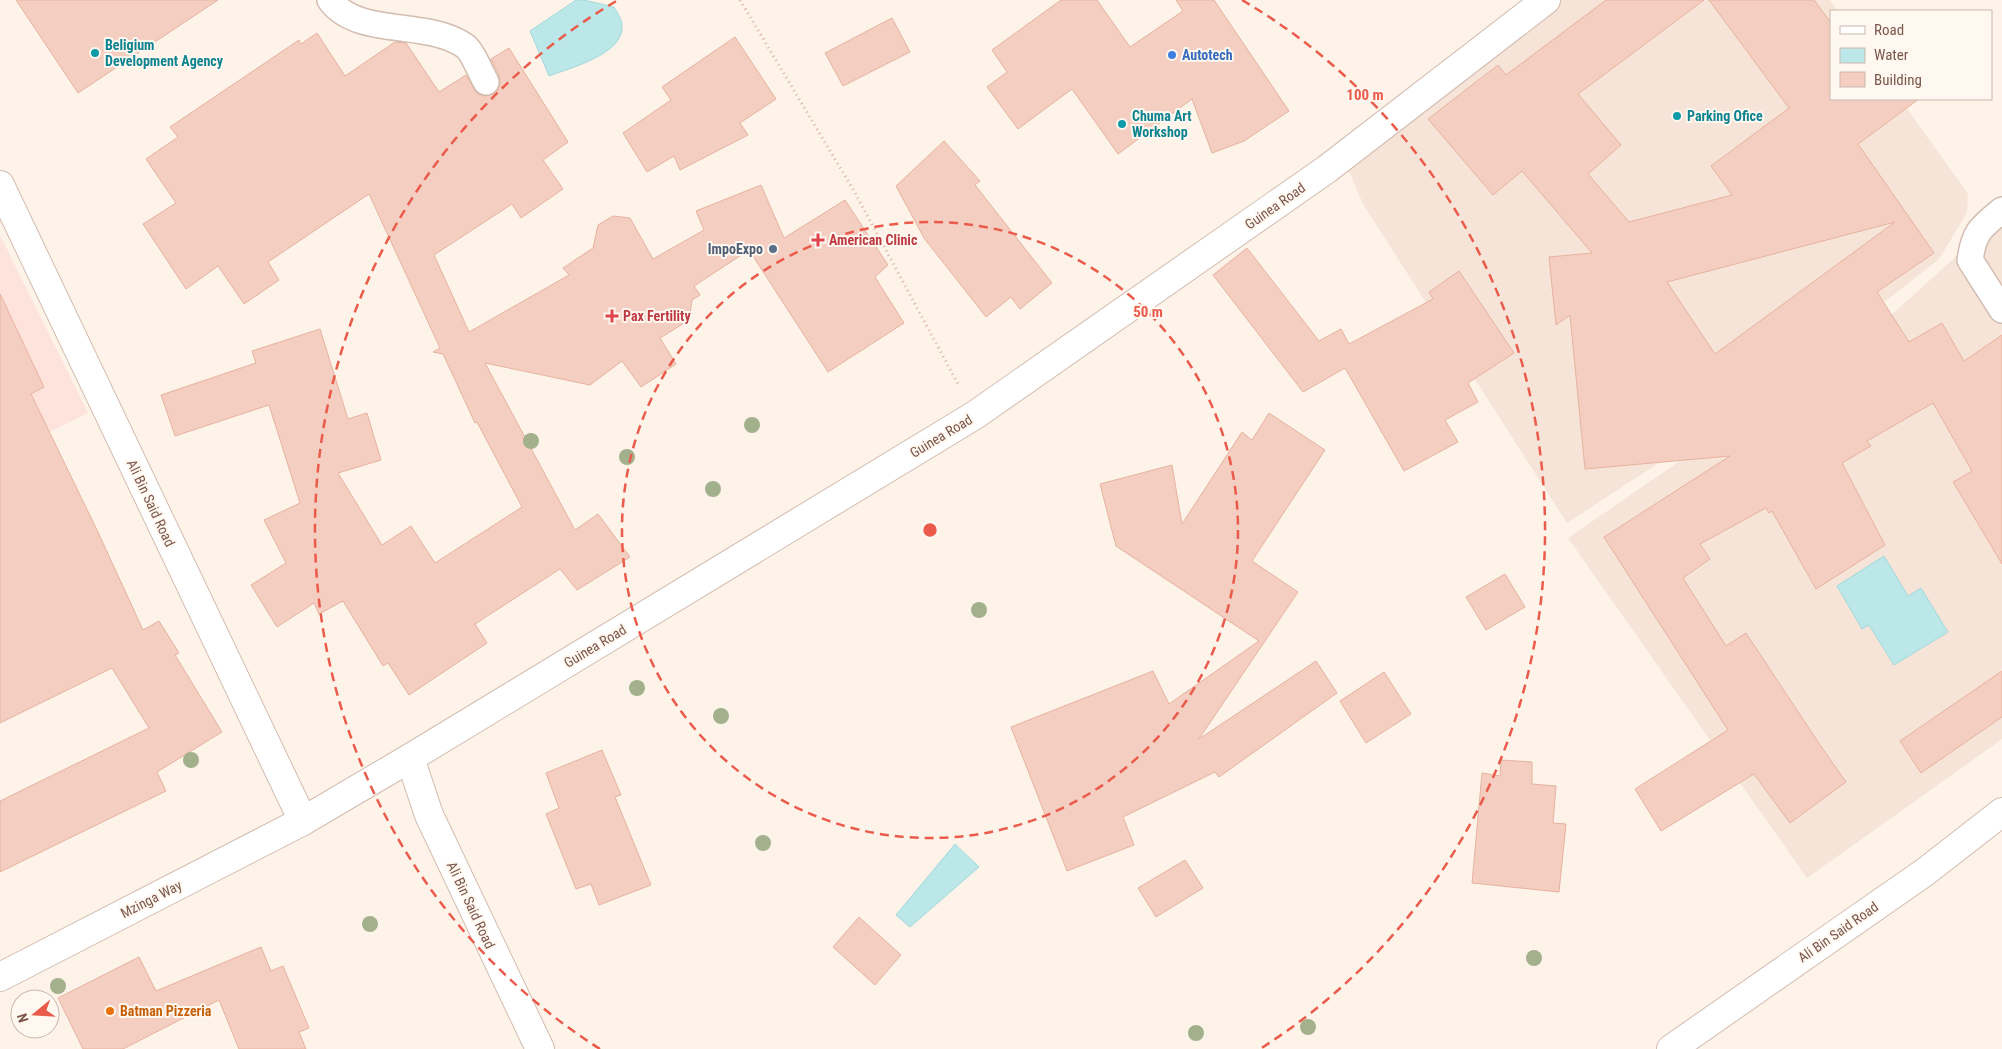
<svg xmlns="http://www.w3.org/2000/svg" width="2002" height="1049" viewBox="0 0 2002 1049" font-family="'Roboto Condensed',sans-serif">
  <style>
    .residential { fill: #f5e4d7 }
    .commercial { fill: #fee3dd }
    .water { fill: #bce7e9; stroke: #a2d9db }
    .building { fill: #f4cec0; stroke: #e7b29f; fill-rule: evenodd }
    .lines { fill: none; stroke-linecap: round; stroke-linejoin: round }
    .service-casing { stroke: #d3bcb0; stroke-width: 28 }
    .minor-casing { stroke: #d3bcb0; stroke-width: 30 }
    .path { stroke: #dab1a2; stroke-width: 3; stroke-dasharray: 1 4; stroke-linecap: butt }
    .service { stroke: #fff; stroke-width: 25 }
    .minor { stroke: #fff; stroke-width: 28 }
    .tree { fill: #a2b08c }
    .ring { fill: none; stroke: #eb5b4b; stroke-width: 2.5; stroke-dasharray: 9 6 }
    .culture-dot { fill: #0f9aa8; stroke: #fff8f0; stroke-width: 2 }
    .shop-dot { fill: #3f7fe0; stroke: #fff8f0; stroke-width: 2 }
    .health-dot { fill: #e0444e; stroke: #fff8f0; stroke-width: 2 }
    .service-dot { fill: #5c6f8a; stroke: #fff8f0; stroke-width: 2 }
    .food-dot { fill: #e8710a; stroke: #fff8f0; stroke-width: 2 }
    .labels { text-anchor: middle; stroke-width: 4; stroke-linejoin: round; paint-order: stroke }
    .culture-label { font-size: 14px; font-weight: bold; fill: #0d838f; stroke: #fff8f0; text-anchor: start }
    .shop-label { font-size: 14px; font-weight: bold; fill: #366cbe; stroke: #fff8f0; text-anchor: start }
    .street-label { font-size: 14px; fill: #7a564b; stroke: #fff8f0 }
    .health-label { font-size: 14px; font-weight: bold; fill: #be3a42; stroke: #fff8f0; text-anchor: start }
    .service-label { font-size: 14px; font-weight: bold; fill: #4e5e75; stroke: #fff8f0; text-anchor: end }
    .food-label { font-size: 14px; font-weight: bold; fill: #c56008; stroke: #fff8f0; text-anchor: start }
    .centre { fill: #eb5b4b; stroke: #fff8f0; stroke-width: 2.5 }
    .ring-label { font-size: 15px; text-anchor: middle; font-weight: bold; fill: #eb5b4b; stroke: #fff8f0; stroke-width: 4; stroke-linejoin: round; paint-order: stroke }
  </style>
  <rect width="100%" height="100%" fill="#fdf3e9"/>
  <g class="residential">
    <polygon points="1556,0 1830,0 1838,11 1831,11 1831,99 1900,99 1968,194 1967,213 1939,259 1892,296 1735,413 1567,523 1363,204 1344,160"/>
    <polygon points="2002,215 2002,739 1807,878 1568,538 1889,317"/>
  </g>
  <polygon class="commercial" points="0,235 88,413 0,456"/>
  <g class="water">
    <path d="M576,0h8l30,7c3,5 8,13 8,18 3,29 -52,43 -73,51l-19,-45z"/>
    <polygon points="1884,556 1908,596 1921,588 1948,632 1894,665 1869,625 1862,629 1837,586"/>
    <polygon points="955,844 979,867 910,927 896,915"/>
  </g>
  <g class="building">
    <polygon points="16,0 218,0 78,93"/>
    <polygon points="1061,0 1097,0 1130,47 1183,11 1176,0 1214,0 1289,111 1244,141 1212,153 1192,99 1118,154 1072,89 1018,129 987,87 1007,72 992,50"/>
    <path d="M1606,0h98l-126,94 43,51 -33,29 41,48 103,-27 -21,-29 78,-58 -80,-108h105l17,23v76h88l-61,45 76,109 -57,39 32,50 33,-19 22,38 38,-26v229l-49,-82 19,-11 -39,-68 -66,38 4,5 -29,17 43,82 -69,44 -44,-78 -3,2 -3,-5 -66,36 10,15 -27,19 43,68 20,-13 74,112 26,37 -56,41 -36,-49 -93,57 -26,-42 93,-59 -124,-193 126,-81 -145,13 -15,-154 -14,10 -7,-68 43,-4 -70,-82 -29,24 -65,-76 70,-54 8,10zM1895,222l-180,132 -48,-72z"/>
    <polygon points="892,18 910,52 843,86 825,53"/>
    <polygon points="317,33 345,76 395,42 406,43 439,92 466,75 474,89 478,94 485,96 493,94 498,90 500,83 499,75 491,59 509,48 568,142 543,160 563,189 521,218 512,204 434,255 469,332 569,275 563,268 593,248 598,225 613,216 630,218 653,259 704,230 696,211 761,185 784,238 845,200 888,265 875,277 904,323 828,372 749,250 694,286 700,295 692,300 689,320 660,338 676,364 641,387 622,361 590,385 485,363 575,530 598,514 630,557 577,590 560,569 475,624 487,643 409,695 388,663 383,666 343,601 319,614 314,603 277,627 251,585 286,563 264,520 300,503 269,405 175,436 161,395 256,363 252,351 320,329 348,419 367,413 381,460 338,473 382,545 411,526 435,563 522,507 477,422 475,423 443,354 433,352 440,348 369,194 268,262 279,280 244,304 218,266 186,289 143,224 176,203 146,159 178,137 170,127 299,40 301,44"/>
    <polygon points="735,37 776,99 740,123 748,135 680,170 674,156 647,172 623,133 671,100 662,87"/>
    <polygon points="944,141 980,181 975,185 1052,283 1020,309 1011,297 986,317 924,238 896,186"/>
    <polygon points="1247,248 1319,341 1341,329 1349,344 1433,299 1429,292 1459,271 1514,353 1468,383 1478,402 1445,420 1458,442 1404,471 1345,368 1303,392 1213,275"/>
    <polygon points="0,294 44,387 31,394 97,530 143,630 159,621 179,653 175,655 222,732 157,772 166,791 0,872 0,801 149,728 112,668 0,723"/>
    <polygon points="1269,413 1325,450 1252,561 1298,592 1199,739 1316,661 1337,693 1219,777 1215,772 1123,817 1134,845 1067,871 1011,727 1153,671 1169,704 1259,641 1116,546 1100,484 1172,465 1182,524 1242,432 1252,440"/>
    <polygon points="1505,574 1525,607 1486,630 1466,597"/>
    <polygon points="2002,671 2002,717 1921,773 1900,741"/>
    <polygon points="1384,672 1411,714 1366,743 1340,701"/>
    <polygon points="602,750 621,795 615,797 651,885 599,905 591,884 576,889 546,814 559,808 546,773"/>
    <polygon points="1501,760 1532,762 1532,784 1556,786 1553,823 1566,824 1559,892 1472,883 1482,773 1500,776"/>
    <polygon points="1185,860 1203,888 1156,917 1138,888"/>
    <polygon points="859,917 901,955 875,985 833,947"/>
    <polygon points="261,947 271,971 283,966 309,1028 299,1032 306,1049 239,1049 219,1000 123,1049 83,1049 58,998 139,957 156,991"/>
  </g>
  <g class="lines">
    <g class="service-casing">
      <g id="service">
        <path d="M330,0c28,38 96,19 135,46 7,5 16,27 21,36"/>
        <path d="M2002,210c-22,18 -28,22 -32,50l32,50"/>
      </g>
    </g>
    <g class="minor-casing">
      <g id="minor">
        <polyline points="0,185 303,821"/>
        <polyline points="410,758 429,815 540,1049"/>
        <polyline points="0,977 303,821 410,758 975,415 1327,169 1546,0"/>
        <polyline points="1671,1049 1925,872 2002,812"/>
      </g>
    </g>
    <polyline class="path" points="740,0 854,191 958,384"/>
    <use href="#service" class="service"/>
    <use href="#minor" class="minor"/>
  </g>
  <g class="tree">
    <circle cx="752" cy="425" r="8"/>
    <circle cx="531" cy="441" r="8"/>
    <circle cx="627" cy="457" r="8"/>
    <circle cx="713" cy="489" r="8"/>
    <circle cx="979" cy="610" r="8"/>
    <circle cx="637" cy="688" r="8"/>
    <circle cx="721" cy="716" r="8"/>
    <circle cx="191" cy="760" r="8"/>
    <circle cx="763" cy="843" r="8"/>
    <circle cx="370" cy="924" r="8"/>
    <circle cx="1534" cy="958" r="8"/>
    <circle cx="58" cy="986" r="8"/>
    <circle cx="1308" cy="1027" r="8"/>
    <circle cx="1196" cy="1033" r="8"/>
  </g>
  <g class="ring">
    <circle cx="930" cy="530" r="308"/>
    <path d="M600 1049A615 615 0 0 1 618 0M1242 0A615 615 0 0 1 1260 1049"/>
  </g>
  <g class="culture-dot">
    <circle cx="95" cy="53" r="5"/>
    <circle cx="1677" cy="116" r="5"/>
    <circle cx="1122" cy="124" r="5"/>
  </g>
  <circle class="shop-dot" cx="1172" cy="55" r="5"/>
  <g class="health-dot">
    <path d="M815.5 232.5h5v5h5v5h-5v5h-5v-5h-5v-5h5z"/>
    <path d="M609.5 308.5h5v5h5v5h-5v5h-5v-5h-5v-5h5z"/>
  </g>
  <circle class="service-dot" cx="773" cy="249" r="5"/>
  <circle class="food-dot" cx="110" cy="1011" r="5"/>
  <g class="labels">
    <g class="culture-label">
      <text x="105" y="50">Beligium<tspan x="105" dy="16">Development Agency</tspan></text>
      <text x="1132" y="121">Chuma Art<tspan x="1132" dy="16">Workshop</tspan></text>
      <text x="1687" y="121">Parking Ofice</text>
    </g>
    <g class="shop-label">
      <text x="1182" y="60">Autotech</text>
    </g>
    <g class="street-label">
      <text transform="translate(1275 206) rotate(-35)" y="5">Guinea Road</text>
      <text transform="translate(941 436) rotate(-31)" y="5">Guinea Road</text>
      <text transform="translate(151 503) rotate(65)" y="5">Ali Bin Said Road</text>
      <text transform="translate(595 646) rotate(-31)" y="5">Guinea Road</text>
      <text transform="translate(151 899) rotate(-27)" y="5">Mzinga Way</text>
      <text transform="translate(471 905) rotate(65)" y="5">Ali Bin Said Road</text>
      <text transform="translate(1838 932) rotate(-35)" y="5">Ali Bin Said Road</text>
    </g>
    <g class="health-label">
      <text x="829" y="245">American Clinic</text>
      <text x="623" y="321">Pax Fertility</text>
    </g>
    <g class="service-label">
      <text x="763" y="254">ImpoExpo</text>
    </g>
    <g class="food-label">
      <text x="120" y="1016">Batman Pizzeria</text>
    </g>
  </g>
  <circle cx="930" cy="530" r="8" class="centre"/>
  <g class="ring-label">
    <text x="1365" y="100">100 m</text>
    <text x="1148" y="317">50 m</text>
  </g>
  <rect x="1830" y="10" width="162" height="90" fill="#fff8f0" stroke="#cab7ae"/>
  <rect x="1840" y="26" width="25" height="8" fill="#ffffff" stroke="#cab7ae"/>
  <text x="1874" y="35" font-size="15" fill="#7a564b">Road</text>
  <rect x="1840" y="48" width="25" height="15" fill="#bce7e9" stroke="#cab7ae"/>
  <text x="1874" y="60" font-size="15" fill="#7a564b">Water</text>
  <rect x="1840" y="72" width="25" height="15" fill="#f4cec0" stroke="#cab7ae"/>
  <text x="1874" y="85" font-size="15" fill="#7a564b">Building</text>
  <g transform="translate(35 1014) rotate(252)"><circle r="24" fill="#fff8f0" stroke="#cab7ae"/>
  <path d="M0-4L9 19L0 12L-9 19Z" fill="#eb5b4b"/>
  <text y="-8" font-size="14" font-weight="bold" text-anchor="middle" fill="#7a564b">N</text>
  </g>
</svg>
